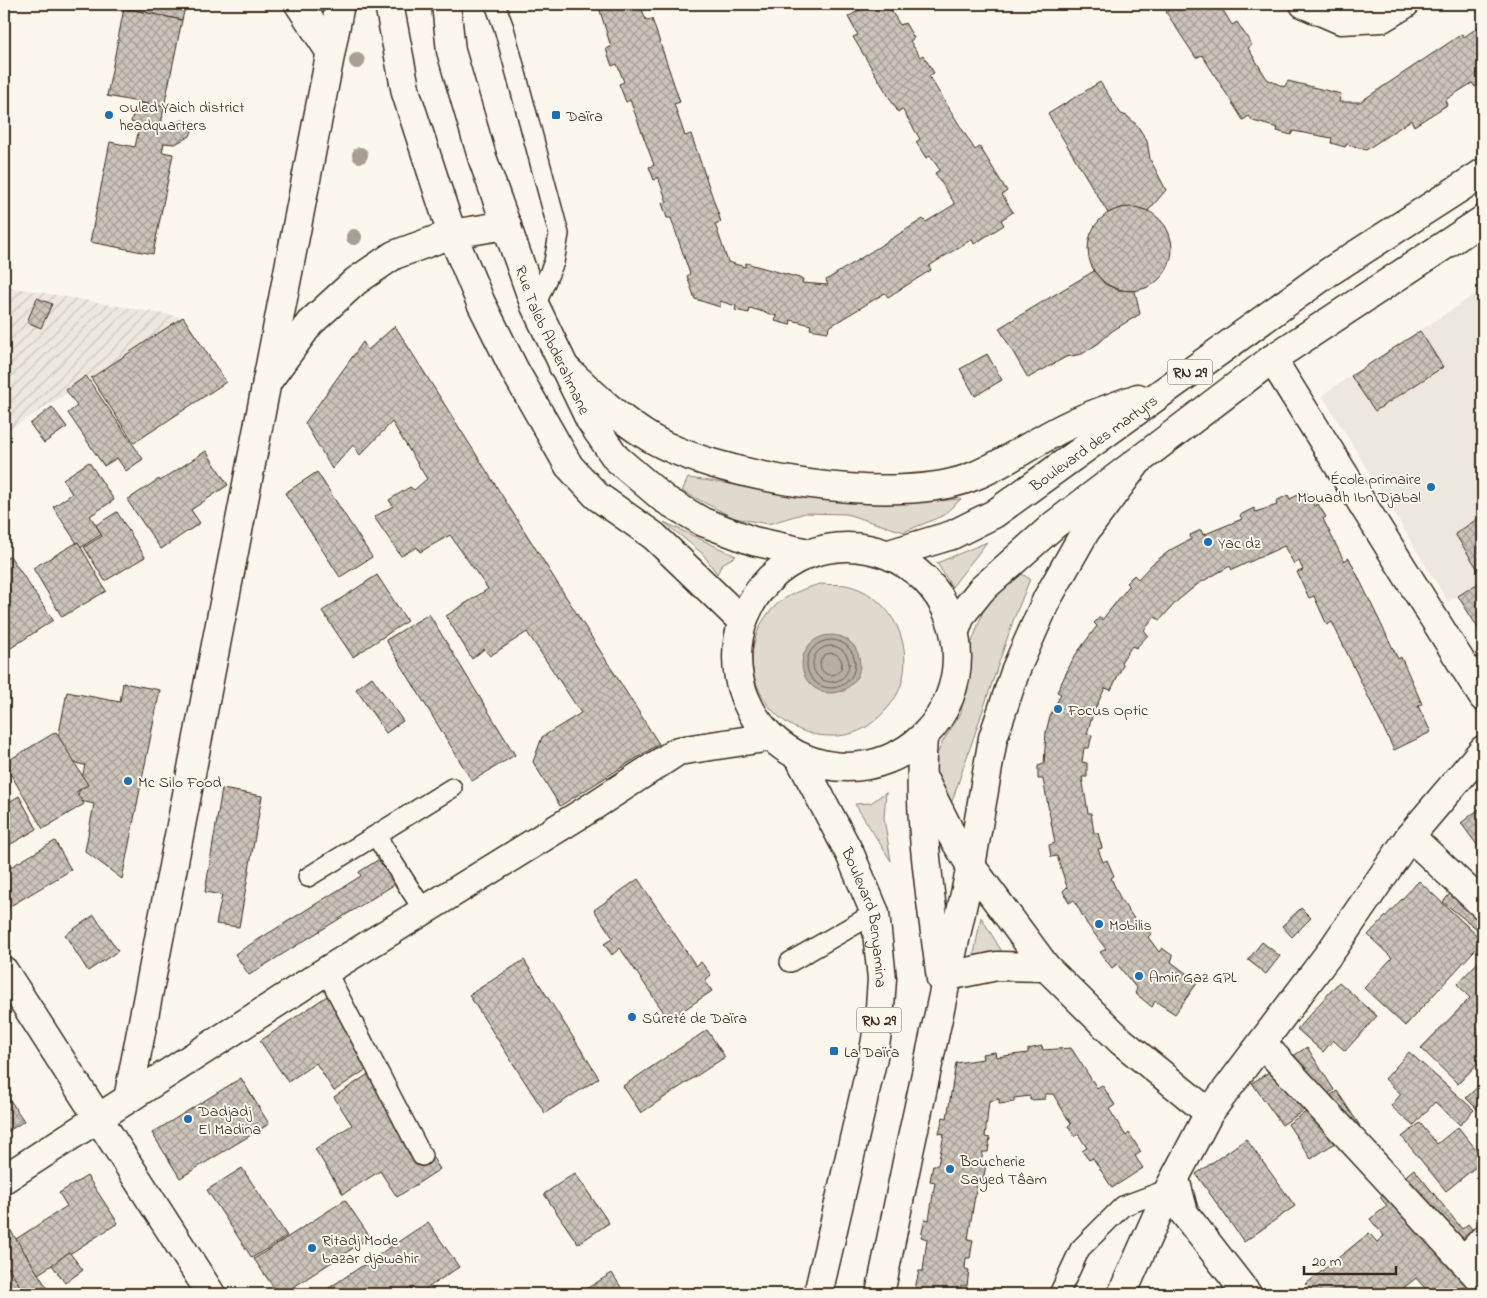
<svg xmlns="http://www.w3.org/2000/svg" width="1487" height="1298" viewBox="0 0 1487 1298" font-family="'Indie Flower',sans-serif">
  <style>
    .built { fill: #ede8dd }
    .industrial { fill: url(#industrial-furrows) }
    .grass { fill: #dfd9ce; stroke: #8d8276; fill-rule: evenodd }
    .water { fill: #b6aea2; stroke: #85796d }
    .lines { fill: none; stroke-linecap: round; stroke-linejoin: round }
    .shore { stroke: #6c5f53; stroke-width: 1 }
    .building { fill: url(#building-cross-hatch); stroke: #3b2a1e }
    .lane-casing { stroke: #3b2a1e; stroke-width: 22 }
    .street-casing { stroke: #3b2a1e; stroke-width: 31 }
    .secondary-casing { stroke: #3b2a1e; stroke-width: 31 }
    .highway-casing { stroke: #3b2a1e; stroke-width: 31 }
    .lane { stroke: #fbf7ec; stroke-width: 19 }
    .street { stroke: #fbf7ec; stroke-width: 28 }
    .secondary { stroke: #fbf7ec; stroke-width: 28 }
    .highway { stroke: #fbf7ec; stroke-width: 28 }
    .tree { fill: #a89e93 }
    .poi-dot { fill: #1f6fb2; stroke: #fbf7ec; stroke-width: 2 }
    .labels { text-anchor: middle; stroke-width: 4; stroke-linejoin: round; paint-order: stroke }
    .shield { fill: #fbf7ec; stroke: #75685c; stroke-width: 1 }
    .shield-label { font-size: 15px; font-weight: bold; fill: #3b2a1e }
    .poi-label { font-size: 16px; fill: #3b2a1e; stroke: #fbf7ec; text-anchor: start }
    .street-label { font-size: 16px; fill: #3b2a1e; stroke: #fbf7ec }
  </style>
  <defs>
    <pattern id="industrial-furrows" width="10" height="10" patternUnits="userSpaceOnUse" patternTransform="scale(1.25)"><rect width="10" height="10" fill="#ede8dd"/><path d="M-1 1l2-2M0 10L10 0M9 11l2-2" fill="none" stroke="#ccc7bd"/></pattern>
    <pattern id="building-cross-hatch" width="8" height="8" patternUnits="userSpaceOnUse" patternTransform="scale(1.25)"><rect width="8" height="8" fill="#ccc4b9"/><path d="M0 0l8 8M0 8l8-8" fill="none" stroke="#a79f96"/></pattern>
  </defs>
  <rect width="100%" height="100%" fill="#fbf7ec"/>
  <filter id="ink" filterUnits="userSpaceOnUse"><feTurbulence type="fractalNoise" baseFrequency=".02" numOctaves="2"/><feDisplacementMap in="SourceGraphic" scale="10" xChannelSelector="R" yChannelSelector="G"/><feConvolveMatrix kernelMatrix="1 2 1 2 8 2 1 2 1" color-interpolation-filters="sRGB"/></filter>
  <g filter="url(#ink)">
    <polygon class="built" points="1483,289 1483,579 1448,602 1322,395"/>
    <polygon class="industrial" points="4,286 187,318 4,433"/>
    <g class="grass">
      <path d="M688,478c91,12 182,30 273,21l-19,17 -38,16 -58,-18 -41,-1 -37,11 -34,-6 -52,-27z"/>
      <polygon points="664,522 736,556 722,564 717,574 703,554"/>
      <polygon points="987,542 952,587 937,563"/>
      <polygon points="1019,572 1030,579 1013,621 948,813 928,774 943,741 961,713 970,648 983,611 1008,574"/>
      <path d="M820,584c8,1 18,0 26,1 42,9 66,53 57,93 -4,19 -16,33 -31,45 -11,9 -25,13 -39,13 -67,2 -108,-77 -60,-128 13,-13 29,-19 47,-24zM839,636l9,4 7,7 -10,44 -19,2z"/>
      <polygon points="886,792 884,818 891,861 855,804 871,803"/>
      <polygon points="981,917 1004,955 989,952 973,959"/>
    </g>
    <circle class="water" cx="831" cy="664" r="29"/>
    <g class="lines">
      <g class="shore">
        <circle cx="831" cy="664" r="24"/>
        <circle cx="831" cy="664" r="18"/>
        <circle cx="831" cy="664" r="11"/>
      </g>
    </g>
    <g class="building">
      <polygon points="125,4 186,4 182,20 124,8"/>
      <polygon points="598,4 640,4 646,20 652,19 680,102 674,104 685,136 691,134 721,222 715,224 728,262 745,267 746,263 803,279 802,283 828,285 826,280 923,219 926,222 955,204 935,173 940,170 930,156 926,158 916,142 920,139 902,109 898,112 853,37 858,35 848,17 869,4 887,4 900,25 905,23 914,38 910,41 920,57 923,55 934,73 929,76 975,150 980,147 1007,191 1002,195 1013,212 1001,220 1004,225 974,244 972,239 929,266 931,270 888,297 885,293 829,327 828,332 810,329 811,325 791,320 790,325 775,321 777,316 750,308 749,313 735,310 736,306 720,301 720,307 695,299 687,276 690,274 671,218 667,218 662,203 667,202 658,177 654,180 649,167 654,165 630,100 626,102 619,84 624,82 617,64 612,66 606,49 611,47"/>
      <polygon points="1169,4 1225,4 1221,7 1232,25 1237,22 1252,45 1248,48 1267,79 1284,87 1288,81 1341,94 1339,102 1360,102 1462,34 1464,37 1483,24 1483,82 1475,87 1472,83 1445,100 1447,105 1414,126 1411,120 1366,150 1347,144 1345,147 1331,143 1332,138 1293,131 1291,135 1277,131 1278,128 1253,121 1249,116 1243,120 1202,55 1196,58 1166,12 1171,8"/>
      <polygon points="124,8 182,20 164,107 107,96"/>
      <polygon points="1100,82 1121,114 1127,116 1137,125 1147,141 1150,159 1166,190 1148,211 1135,208 1121,208 1108,213 1048,114"/>
      <polygon points="136,102 164,107 161,126 167,128 182,120 189,123 193,128 190,136 175,144 164,143 162,152 173,154 153,254 90,242 110,142 135,147 140,124 131,122"/>
      <circle cx="1130" cy="249" r="42"/>
      <polygon points="1094,271 1105,284 1118,290 1135,291 1140,314 1112,331 1099,343 1082,354 1066,357 1028,378 999,328"/>
      <polygon points="37,298 52,304 41,328 27,322"/>
      <polygon points="183,317 226,382 134,443 91,378"/>
      <polygon points="395,326 659,744 560,806 533,762 542,737 581,713 527,632 490,656 484,649 472,659 446,616 488,589 450,535 420,552 417,547 401,556 374,517 393,506 389,500 410,487 414,490 427,479 392,422 360,455 353,445 332,469 305,423 363,342 368,350"/>
      <polygon points="1420,331 1443,367 1375,411 1351,376"/>
      <polygon points="987,354 1002,380 975,396 960,369"/>
      <polygon points="86,376 143,459 126,471 117,458 104,466 68,413 77,406 66,390"/>
      <polygon points="52,407 67,427 44,443 30,424"/>
      <polygon points="206,451 228,485 191,510 200,523 161,549 127,500 159,479 160,481"/>
      <polygon points="89,462 114,500 90,516 102,534 80,548 53,507 72,494 63,479"/>
      <polygon points="317,472 372,557 340,577 285,493"/>
      <polygon points="1306,491 1314,506 1318,504 1326,517 1323,519 1344,561 1349,558 1398,659 1401,657 1422,704 1418,706 1431,732 1394,750 1332,622 1327,625 1314,596 1309,598 1297,572 1303,570 1299,561 1294,564 1284,546 1232,570 1230,566 1198,584 1177,601 1160,620 1155,617 1144,630 1148,635 1136,648 1132,646 1121,662 1123,665 1111,690 1105,688 1093,713 1087,734 1092,735 1089,748 1084,748 1082,762 1087,763 1087,777 1082,777 1088,813 1091,813 1094,833 1098,833 1102,848 1098,849 1103,862 1107,860 1114,876 1111,878 1121,900 1140,927 1144,924 1151,934 1148,937 1159,952 1162,948 1173,956 1171,962 1198,982 1175,1014 1155,1001 1152,1007 1135,993 1137,989 1117,964 1112,968 1100,952 1106,949 1087,924 1074,900 1069,903 1063,891 1067,887 1057,856 1051,857 1049,845 1055,843 1043,779 1038,779 1038,766 1044,764 1046,732 1050,716 1061,694 1057,692 1074,657 1097,626 1094,623 1100,617 1102,620 1129,586 1126,583 1134,575 1138,579 1152,564 1172,549 1191,539 1190,535 1201,530 1203,535 1242,519 1240,515 1254,508 1255,512 1277,505 1276,501 1288,495 1290,499"/>
      <polygon points="117,512 145,557 105,581 84,547 102,536 96,525"/>
      <polygon points="1483,515 1483,577 1455,534"/>
      <polygon points="78,542 106,591 62,617 33,568"/>
      <polygon points="10,556 53,620 8,650 4,645 4,560"/>
      <polygon points="377,575 407,621 353,657 322,611"/>
      <polygon points="1483,580 1483,636 1458,596"/>
      <polygon points="429,614 515,755 472,781 386,640"/>
      <polygon points="372,677 403,721 386,733 356,689"/>
      <polygon points="123,683 160,690 122,879 85,851 94,804 77,800 85,765 54,759 67,692 120,702"/>
      <polygon points="56,732 88,785 76,792 84,804 43,829 4,763"/>
      <polygon points="222,789 262,796 239,927 216,924 222,895 205,892"/>
      <polygon points="19,796 37,829 4,848 4,805"/>
      <polygon points="1483,806 1483,853 1461,823"/>
      <polygon points="55,841 71,870 7,908 4,903 4,871"/>
      <polygon points="381,858 397,883 249,975 235,954 361,876 359,872"/>
      <polygon points="1467,873 1483,887 1482,933 1443,902"/>
      <polygon points="638,879 696,966 701,962 711,975 705,980 712,991 669,1020 620,948 612,955 604,944 613,938 594,910"/>
      <polygon points="1419,881 1483,941 1405,1026 1364,988 1392,958 1368,935"/>
      <polygon points="1301,908 1311,918 1292,937 1282,926"/>
      <polygon points="94,915 118,951 88,971 65,935"/>
      <polygon points="1262,942 1280,956 1266,974 1248,960"/>
      <polygon points="1483,957 1483,1058 1458,1084 1421,1048 1470,998 1457,984"/>
      <polygon points="524,960 599,1078 545,1113 469,995"/>
      <polygon points="1339,982 1377,1016 1345,1051 1333,1040 1323,1052 1297,1029"/>
      <polygon points="330,994 376,1063 334,1091 316,1063 288,1082 260,1041"/>
      <polygon points="707,1030 725,1057 641,1113 623,1086"/>
      <polygon points="1042,1046 1043,1050 1071,1048 1097,1088 1102,1085 1115,1105 1109,1109 1126,1136 1129,1133 1141,1152 1135,1156 1143,1168 1112,1188 1093,1158 1089,1160 1082,1151 1087,1148 1078,1134 1075,1137 1068,1126 1071,1124 1053,1094 1045,1094 1045,1099 1030,1100 1030,1096 1014,1098 1014,1102 999,1104 999,1099 989,1101 985,1137 990,1138 988,1152 983,1152 981,1163 986,1164 983,1182 977,1183 968,1239 973,1240 970,1258 966,1258 965,1269 969,1270 967,1286 961,1286 959,1294 918,1294 919,1289 915,1289 919,1271 923,1271 927,1239 921,1237 925,1219 929,1220 935,1182 930,1181 933,1165 938,1165 944,1134 939,1133 943,1117 947,1118 956,1063 983,1059 982,1054 995,1052 996,1057 1028,1053 1028,1049"/>
      <polygon points="1307,1047 1334,1090 1282,1125 1252,1083"/>
      <polygon points="1409,1052 1474,1110 1460,1125 1435,1102 1413,1126 1391,1106 1401,1094 1385,1079"/>
      <polygon points="376,1069 440,1169 397,1197 380,1171 343,1194 315,1149 352,1125 334,1097"/>
      <polygon points="241,1078 269,1124 180,1178 152,1133"/>
      <polygon points="1482,1083 1483,1085 1483,1115 1466,1098"/>
      <polygon points="4,1091 24,1121 4,1134"/>
      <polygon points="1337,1091 1360,1126 1311,1159 1288,1124"/>
      <polygon points="1420,1123 1437,1144 1458,1127 1483,1158 1483,1161 1446,1191 1402,1137"/>
      <polygon points="1246,1139 1295,1206 1244,1242 1196,1174"/>
      <polygon points="242,1168 287,1236 252,1258 207,1190"/>
      <polygon points="1414,1169 1462,1229 1468,1224 1483,1243 1483,1294 1430,1294 1416,1278 1396,1294 1315,1294 1306,1284 1369,1233 1377,1242 1384,1236 1370,1219 1387,1206 1380,1197"/>
      <polygon points="575,1173 609,1223 578,1244 544,1194"/>
      <polygon points="87,1176 118,1223 38,1274 16,1239 67,1206 59,1193"/>
      <polygon points="345,1200 370,1237 283,1294 278,1294 254,1259"/>
      <polygon points="4,1220 16,1239 51,1294 25,1294 4,1261"/>
      <polygon points="428,1222 459,1267 418,1294 320,1294"/>
      <polygon points="69,1252 83,1270 65,1283 52,1265"/>
      <polygon points="4,1261 25,1294 4,1294"/>
      <polygon points="612,1273 625,1294 578,1294"/>
    </g>
    <g class="lines">
      <g class="lane-casing">
        <g id="lane">
          <polyline points="495,4 504,28 559,234 554,262 535,306"/>
          <polyline points="376,836 424,911"/>
          <polyline points="308,877 452,788"/>
          <polyline points="790,962 875,913"/>
          <polyline points="326,971 422,1156"/>
          <polyline points="1059,1294 1080,1249 1123,1206 1169,1189"/>
        </g>
      </g>
      <g class="street-casing">
        <g id="street">
          <polyline points="299,4 329,50"/>
          <polyline points="1304,4 1341,20 1382,18 1405,4"/>
          <polyline points="1272,359 1483,697"/>
          <polyline points="267,382 310,323 356,281 394,255 452,234 507,225"/>
          <polyline points="1410,836 1483,905"/>
          <polyline points="971,866 1046,967 1121,1041 1209,1113"/>
          <polyline points="4,971 211,1294"/>
          <polyline points="948,976 997,966 1046,967"/>
          <polyline points="1262,1043 1483,1282"/>
          <polyline points="1175,1179 1184,1213 1247,1294"/>
          <polyline points="1464,1261 1483,1240"/>
          <polyline points="1122,1294 1169,1189 1209,1113 1334,947 1410,836 1483,750"/>
        </g>
      </g>
      <g class="secondary-casing">
        <g id="secondary">
          <polyline points="389,4 406,93 452,234 481,303 515,371 569,466 597,496 654,536 742,621"/>
          <path id="s1" d="M446,4l5,47 31,106 53,149 55,114 26,38 48,41 39,23 50,19 55,12"/>
          <polyline points="128,1099 340,4"/>
          <polyline points="4,1179 326,971 584,812 678,751 770,737"/>
        </g>
      </g>
      <g class="highway-casing">
        <g id="highway">
          <path d="M563,366c25,23 51,49 81,68 67,44 256,74 330,42 34,-14 64,-37 97,-52 21,-10 45,-18 67,-26"/>
          <circle cx="847" cy="657" r="110"/>
          <path id="s2" d="M889,554l63,-19 42,-21 335,-242 154,-99"/>
          <polyline points="955,631 961,615 981,590 1054,525 1272,359 1483,220"/>
          <path d="M923,737c-6,81 8,161 18,242"/>
          <path id="s3" d="M799,757l51,97 25,59 7,66 -3,42 -6,36 -55,237"/>
          <polyline points="925,782 951,834 971,866"/>
          <polyline points="880,1294 909,1152 971,866 993,738 1016,669 1047,599 1085,532 1135,465"/>
        </g>
      </g>
      <use href="#lane" class="lane"/>
      <use href="#street" class="street"/>
      <use href="#secondary" class="secondary"/>
      <use href="#highway" class="highway"/>
    </g>
    <g class="tree">
      <circle cx="357" cy="61" r="8"/>
      <circle cx="360" cy="155" r="8"/>
      <circle cx="354" cy="237" r="8"/>
    </g>
  </g>
  <g class="poi-dot">
    <circle cx="109" cy="115" r="5"/>
    <rect x="551" y="110" width="10" height="10" rx="2.5"/>
    <circle cx="1431" cy="487" r="5"/>
    <circle cx="1208" cy="542" r="5"/>
    <circle cx="1058" cy="709" r="5"/>
    <circle cx="128" cy="781" r="5"/>
    <circle cx="1099" cy="924" r="5"/>
    <circle cx="1139" cy="976" r="5"/>
    <circle cx="632" cy="1017" r="5"/>
    <rect x="829" y="1046" width="10" height="10" rx="2.5"/>
    <circle cx="188" cy="1119" r="5"/>
    <circle cx="950" cy="1169" r="5"/>
    <circle cx="312" cy="1248" r="5"/>
  </g>
  <g class="labels">
    <g class="shield">
      <rect x="1167.5" y="359.5" width="45" height="25" rx="4"/>
      <rect x="856.5" y="1007.5" width="45" height="25" rx="4"/>
    </g>
    <g class="shield-label">
      <text x="1190" y="377">RN 29</text>
      <text x="879" y="1025">RN 29</text>
    </g>
    <g class="poi-label">
      <text x="119" y="112">Ouled Yaich district<tspan x="119" dy="18">headquarters</tspan></text>
      <text x="566" y="121">Daïra</text>
      <text x="1421" y="484" text-anchor="end">École primaire<tspan x="1421" dy="18">Mouadh Ibn Djabal</tspan></text>
      <text x="1218" y="548">Yac dz</text>
      <text x="1068" y="715">Focus Optic</text>
      <text x="138" y="787">Mc Silo Food</text>
      <text x="1109" y="930">Mobilis</text>
      <text x="1149" y="982">Amir Gaz GPL</text>
      <text x="642" y="1023">Sûreté de Daïra</text>
      <text x="844" y="1057">La Daïra</text>
      <text x="198" y="1116">Dadjadj<tspan x="198" dy="18">El Madina</tspan></text>
      <text x="960" y="1166">Boucherie<tspan x="960" dy="18">Sayed Tâam</tspan></text>
      <text x="322" y="1245">Ritadj Mode<tspan x="322" dy="18">bazar djawahir</tspan></text>
    </g>
    <g class="street-label">
      <text dy="6" stroke="none"><textPath href="#s1" startOffset="354">Rue Taleb Abderahmane</textPath></text>
      <text dy="6" stroke="none"><textPath href="#s2" startOffset="235">Boulevard des martyrs</textPath></text>
      <text dy="6" stroke="none"><textPath href="#s3" startOffset="176">Boulevard Benyamina</textPath></text>
    </g>
  </g>
  <rect width="1487" height="1298" fill="none" stroke="#fbf7ec" stroke-width="20"/>
  <rect x="10" y="10" width="1467" height="1278" fill="none" stroke="#3b2a1e" stroke-width="2" filter="url(#ink)"/>
  <path d="M1304 1266v8h92v-8" fill="none" stroke="#3b2a1e" stroke-width="2.5"/>
  <text x="1312" y="1266" font-size="15" fill="#3b2a1e" stroke="#fbf7ec" stroke-width="4" paint-order="stroke">20 m</text>
</svg>
